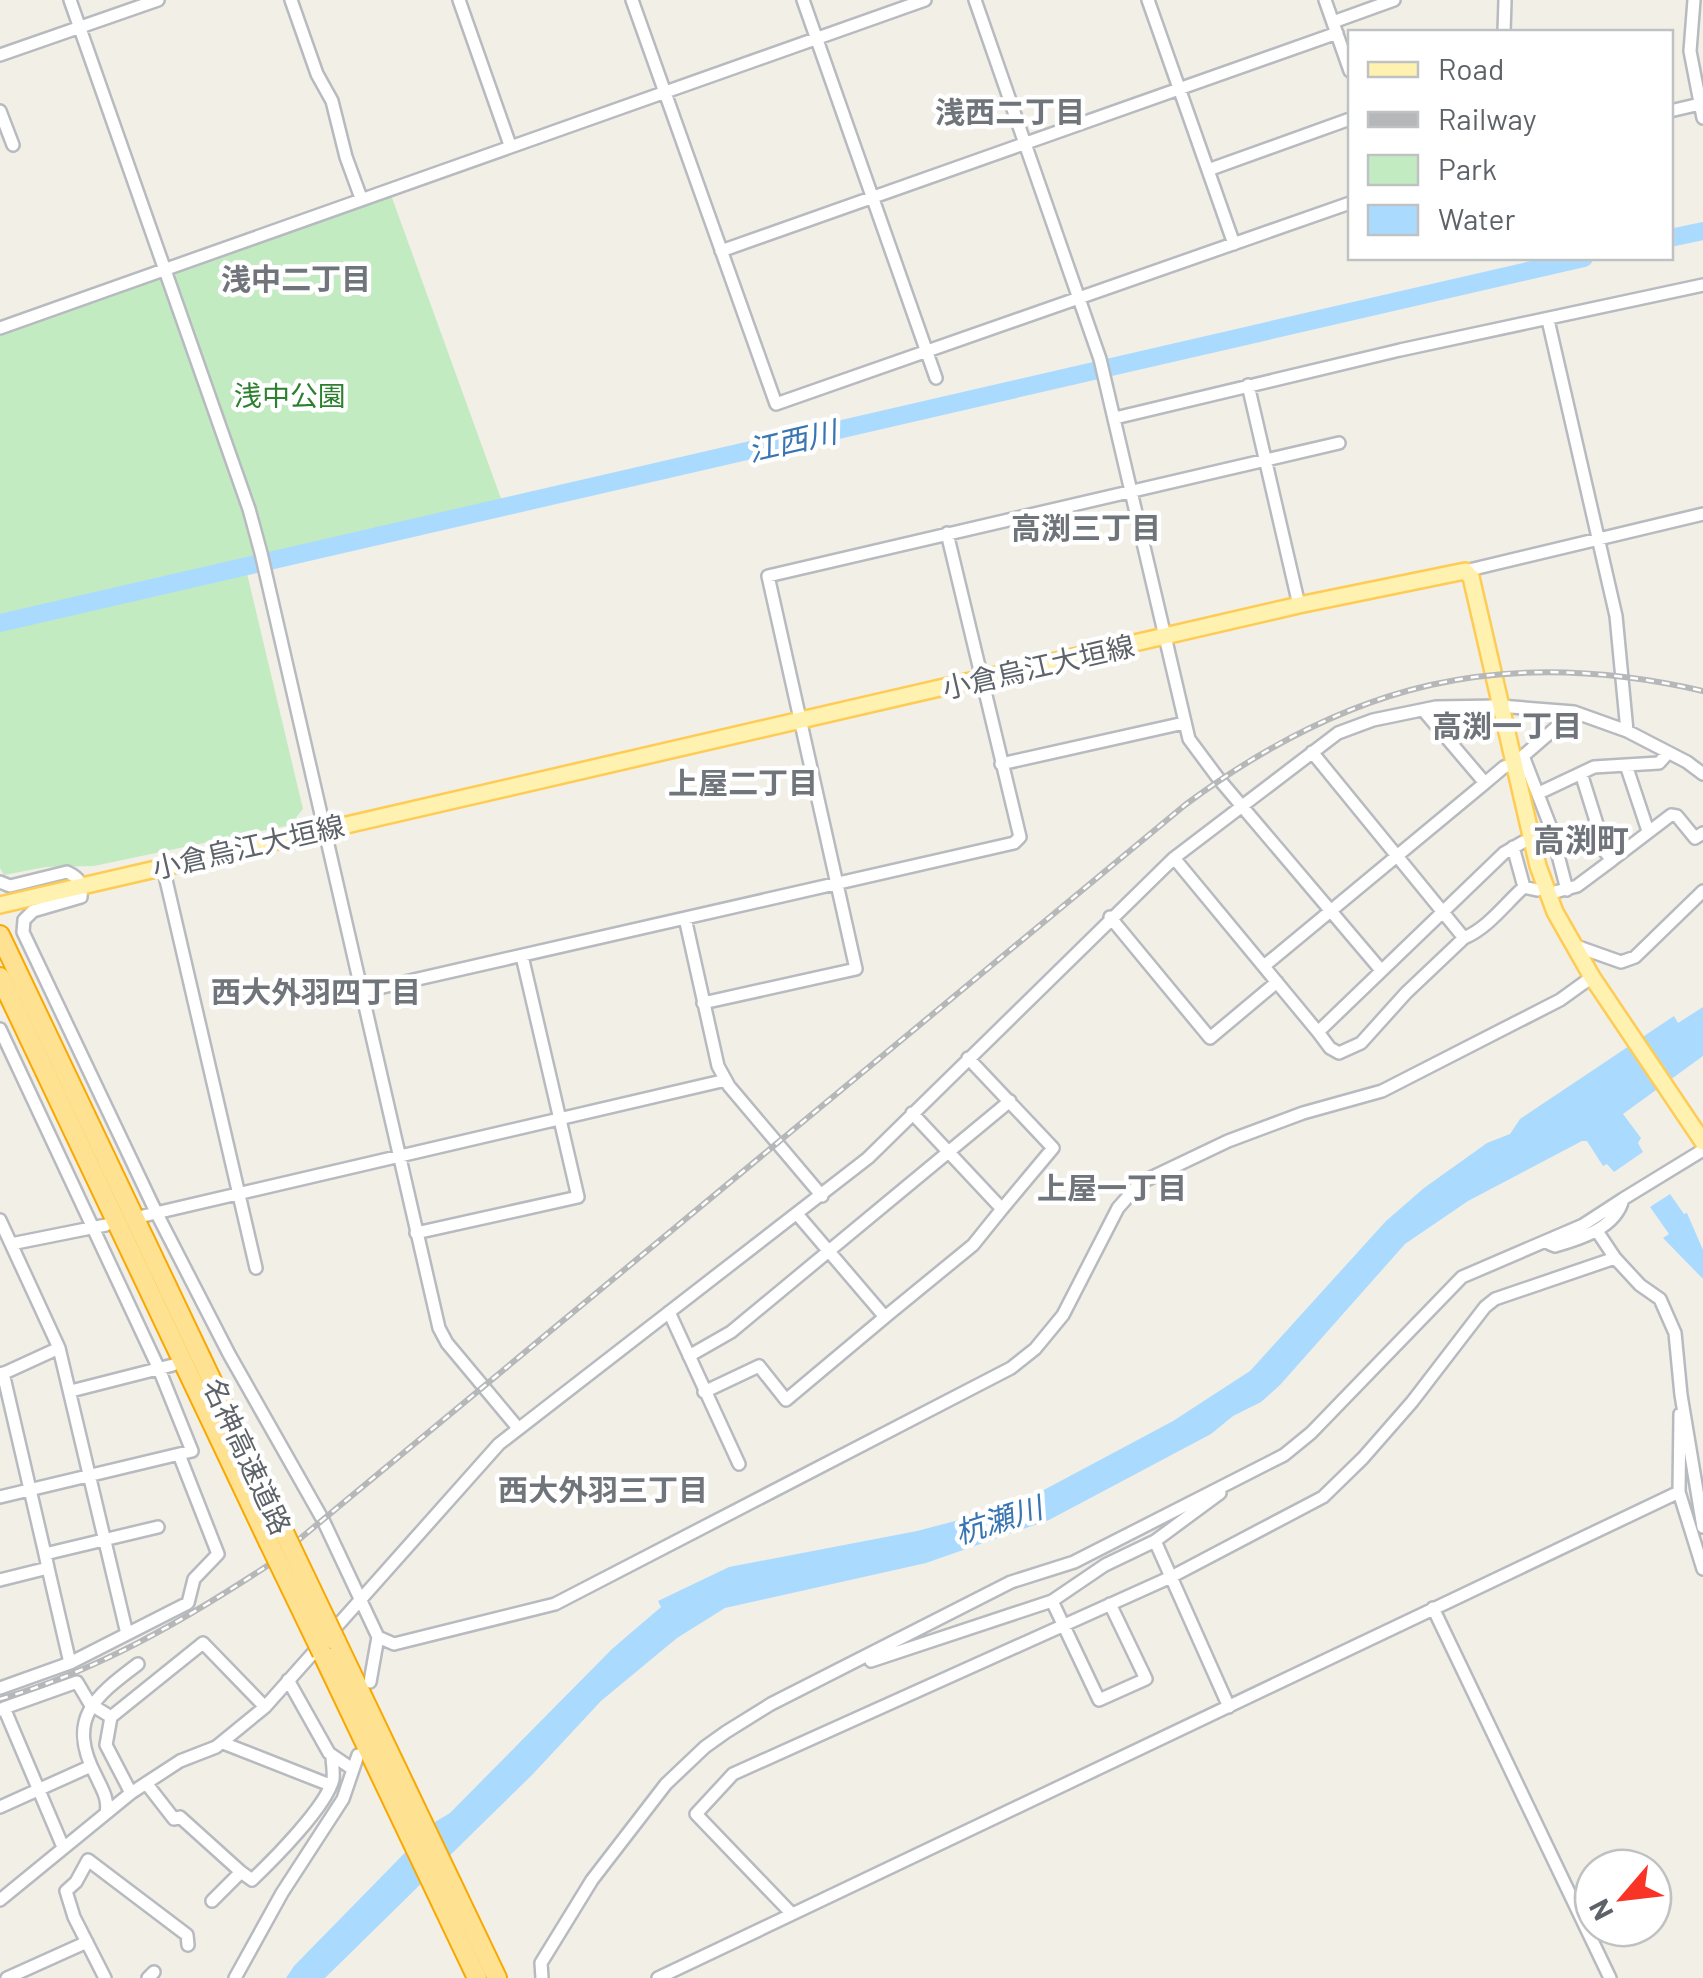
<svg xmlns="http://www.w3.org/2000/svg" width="1703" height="1978" viewBox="0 0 1703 1978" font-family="Barlow,'Noto Sans JP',sans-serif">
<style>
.green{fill:#c3ebc2}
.water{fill:#aadbff}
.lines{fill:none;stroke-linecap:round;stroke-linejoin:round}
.river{stroke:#aadbff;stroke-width:18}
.minor-tunnel{stroke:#cdccc8;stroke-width:11;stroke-dasharray:11 5.5;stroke-linecap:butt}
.minor-casing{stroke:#b7babf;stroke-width:16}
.major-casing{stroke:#fecc54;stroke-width:20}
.highway-casing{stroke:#f9a800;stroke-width:22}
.minor{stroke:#fff;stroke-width:11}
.major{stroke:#fff1af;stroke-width:15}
.highway{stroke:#ffe291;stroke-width:18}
.rail-casing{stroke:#b6b7b8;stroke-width:6}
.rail{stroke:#fff;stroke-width:2.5;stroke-dasharray:8;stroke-linecap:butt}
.highway-bridge-casing{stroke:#f9a800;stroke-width:22;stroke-linecap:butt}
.highway-bridge{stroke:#ffe291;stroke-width:18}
.labels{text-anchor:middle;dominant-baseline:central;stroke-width:9;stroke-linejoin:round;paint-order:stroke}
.park-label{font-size:28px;fill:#2c812f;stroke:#fff}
.street-label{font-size:28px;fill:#5e6369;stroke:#fff}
.neighbourhood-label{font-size:30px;font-weight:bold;fill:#6f757b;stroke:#fff}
.water-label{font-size:30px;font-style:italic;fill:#3975b2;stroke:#fff}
.quarter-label{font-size:32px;font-weight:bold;fill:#6f757b;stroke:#fff}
</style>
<rect width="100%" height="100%" fill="#f2efe7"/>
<path class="green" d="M391 195 503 504 245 565 303 809 290 825 94 866 46 867 4 875 0 868V336Z"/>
<path class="water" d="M1703 1007V1056L1623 1114 1641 1138 1638 1143 1643 1152 1614 1172 1607 1164 1603 1166 1587 1141H1582L1468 1201 1405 1244 1280 1385 1261 1402 1233 1416 1211 1434 1049 1520 926 1563 725 1608 677 1638 601 1701 533 1774 325 1978H286L294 1966 435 1822 450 1813 612 1649 661 1607 658 1601 729 1567 917 1531 978 1515 1040 1492 1173 1421 1250 1371 1386 1221 1424 1188 1487 1143 1510 1134 1520 1119 1674 1016 1678 1023Z
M1670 1194 1684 1214 1687 1213 1703 1250V1279L1663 1238 1669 1234 1650 1207Z"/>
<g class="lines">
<path class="river" d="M1670 238 1703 231
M0 623 1584 258"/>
<path class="minor-tunnel" d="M177 1364 212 1357"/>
<defs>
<path id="minor" d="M70 0 249 509 261 553 439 1328 447 1343 518 1428
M291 0 317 74 332 101 346 157 361 198
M459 0 510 145
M632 0 776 404 1350 203
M803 0 936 378
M975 0 1100 359 1189 739 1218 778 1380 969
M1148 0 1234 244
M1325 0 1350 71
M1694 0 1690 51 1703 118
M1333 22 1394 0
M1504 32 1505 0
M0 55 158 0
M0 111 13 145
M1670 111 1700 104
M1208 170 1350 119
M721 251 1337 33
M1548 320 1616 616 1627 731
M0 328 925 0
M1248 385 1299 605
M1115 418 1400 350 1703 285
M1465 571 1703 514
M1423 710 1485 783 1504 767 1514 764 1574 712
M1312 752 1464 938C1488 928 1505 904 1524 887
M1523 756 1551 828
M1001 764 1184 723
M1539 793 1594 767 1626 765
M1648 831 1626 765 1659 763 1668 753
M1538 835 1551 828 1567 890
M1513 847 1524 887 1537 890
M1174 858 1318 1032 1504 853 1523 842
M1612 860 1671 815 1677 816 1695 838 1703 833
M163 867 256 1268
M0 882 10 886 67 872C80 878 82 883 81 897L33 911 24 920 23 932 156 1212 229 1354 323 1520 378 1637 370 1682
M1555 892 1577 886 1612 860 1606 853 1581 773
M1110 917 1210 1038 1277 982
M685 918 718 1066 729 1086 822 1196
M1573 945 1621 962 1635 957 1703 891
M1264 966 1485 783
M361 992 1014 843 1020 837 947 533
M703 1003 856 969 768 576 1339 443
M0 1029 159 1369 192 1451 0 1497
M1318 1032 1330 1048 1339 1053 1361 1043 1406 993 1464 938
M912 1113 1002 1209 1053 1148 968 1058
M143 1216 726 1080
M0 1220 59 1348 127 1634
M1597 1231 1615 1258 1640 1285 1660 1299 1675 1333 1681 1395 1703 1527
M416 1233 578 1197 522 956
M11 1244 106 1225
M1550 1244 1555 1246C1580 1239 1616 1228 1623 1199L1703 1150
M669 1312 739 1464
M885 1317 973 1245 1002 1209
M689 1356 731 1332 1010 1101
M3 1373 45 1554
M0 1375 59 1348
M71 1391 173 1365
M704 1392 759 1366 786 1400 885 1317 797 1214
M1680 1414 1679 1492 1703 1569
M1155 1541 1229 1707
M48 1568 70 1663 188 1603 194 1579 218 1554 180 1457
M0 1580 48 1568 45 1554 158 1527
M1052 1601 1099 1700 1146 1679 1110 1604
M1433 1608 1610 1978
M378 1637 394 1644 555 1604 1011 1368 1035 1349 1063 1315 1118 1208 1140 1183 1228 1141 1303 1113 1382 1091 1560 1000 1592 977
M871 1661 1052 1601 1105 1565 1155 1541 1220 1493
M288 1680 329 1753 351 1768
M0 1688 70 1663
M4 1708 77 1682 90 1704 111 1717
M0 1710 4 1708 63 1847
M223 1743 330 1785
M146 1783 174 1819 180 1817 241 1872 212 1901
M131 1793 106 1745 111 1717 203 1643 265 1707
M0 1807 91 1766
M106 1813C109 1799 102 1789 96 1776 66 1719 94 1697 138 1664
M241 1872 252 1880C272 1861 327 1806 333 1779 334 1772 332 1762 332 1755
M0 1900 131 1793 180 1761 216 1747 265 1707 499 1444 868 1158 1174 858 1338 733 1373 720 1436 707 1500 706 1574 712 1627 731 1687 762 1703 774
M792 1914 696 1814 733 1774 1171 1577 1323 1497 1363 1458 1412 1402 1485 1307 1495 1299 1615 1258
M7 1978 87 1942
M105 1978 74 1917 66 1891 76 1882 88 1860 187 1935 188 1945
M148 1978 154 1972
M235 1978 282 1893 343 1799 358 1755
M542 1978 541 1963 592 1880 666 1784 705 1747 726 1732 771 1704 1011 1582 1074 1562 1284 1455 1311 1433 1462 1277 1583 1225 1623 1199
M658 1978 1679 1492"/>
<path id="major" d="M0 905 1299 605 1465 571 1471 577 1538 866 1555 912 1592 977 1703 1142"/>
<path id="highway" d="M0 935 283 1530
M0 977 268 1541
M336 1641 497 1978
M322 1653 477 1978"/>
</defs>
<use href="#minor" class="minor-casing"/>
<use href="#major" class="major-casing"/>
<use href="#highway" class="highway-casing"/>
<use href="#minor" class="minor"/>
<use href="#major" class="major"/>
<use href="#highway" class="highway"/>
<defs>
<path id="rail" d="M0 1699C97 1671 183 1621 267 1566L1185 805C1349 683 1503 645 1703 691"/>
</defs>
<use href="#rail" class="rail-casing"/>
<use href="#rail" class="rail"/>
<defs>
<path id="highway-bridge" d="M283 1530 336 1641
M268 1541 322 1653"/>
</defs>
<use href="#highway-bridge" class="highway-bridge-casing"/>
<use href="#highway-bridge" class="highway-bridge"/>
</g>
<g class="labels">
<g class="park-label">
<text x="290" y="395">浅中公園</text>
</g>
<g class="street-label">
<text transform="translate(1038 666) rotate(-13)">小倉烏江大垣線</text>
<text transform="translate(248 846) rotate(-13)">小倉烏江大垣線</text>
<text transform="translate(248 1456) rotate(65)">名神高速道路</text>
</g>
<g class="neighbourhood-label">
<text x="1010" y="111">浅西二丁目</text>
<text x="296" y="278">浅中二丁目</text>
<text x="1086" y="527">高渕三丁目</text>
<text x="1507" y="725">高渕一丁目</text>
<text x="743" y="782">上屋二丁目</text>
<text x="316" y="991">西大外羽四丁目</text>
<text x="1112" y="1187">上屋一丁目</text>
<text x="603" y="1489">西大外羽三丁目</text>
</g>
<g class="water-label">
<text transform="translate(792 440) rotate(-13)">江西川</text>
<text transform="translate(998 1519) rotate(-18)">杭瀬川</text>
</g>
<g class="quarter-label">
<text x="1581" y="839">高渕町</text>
</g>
</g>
<rect x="1348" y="30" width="325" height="230" fill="#ffffff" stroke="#bfc1c3" stroke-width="2.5"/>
<rect x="1368" y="62" width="50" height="15" fill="#fff1af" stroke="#bfc1c3" stroke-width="2.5"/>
<text x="1438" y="80" font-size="30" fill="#5e6369">Road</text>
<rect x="1368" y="112" width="50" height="15" fill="#b6b7b8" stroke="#bfc1c3" stroke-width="2.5"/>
<text x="1438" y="130" font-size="30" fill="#5e6369">Railway</text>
<rect x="1368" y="155" width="50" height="30" fill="#c3ebc2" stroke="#bfc1c3" stroke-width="2.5"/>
<text x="1438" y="180" font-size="30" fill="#5e6369">Park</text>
<rect x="1368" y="205" width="50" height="30" fill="#aadbff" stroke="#bfc1c3" stroke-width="2.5"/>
<text x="1438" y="230" font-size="30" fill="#5e6369">Water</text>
<g transform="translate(1623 1898) rotate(242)"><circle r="48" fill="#ffffff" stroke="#bfc1c3" stroke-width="2.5"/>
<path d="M0-8L18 38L0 25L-18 38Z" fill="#f93426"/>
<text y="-15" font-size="28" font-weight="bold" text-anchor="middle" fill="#5e6369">N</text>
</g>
</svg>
